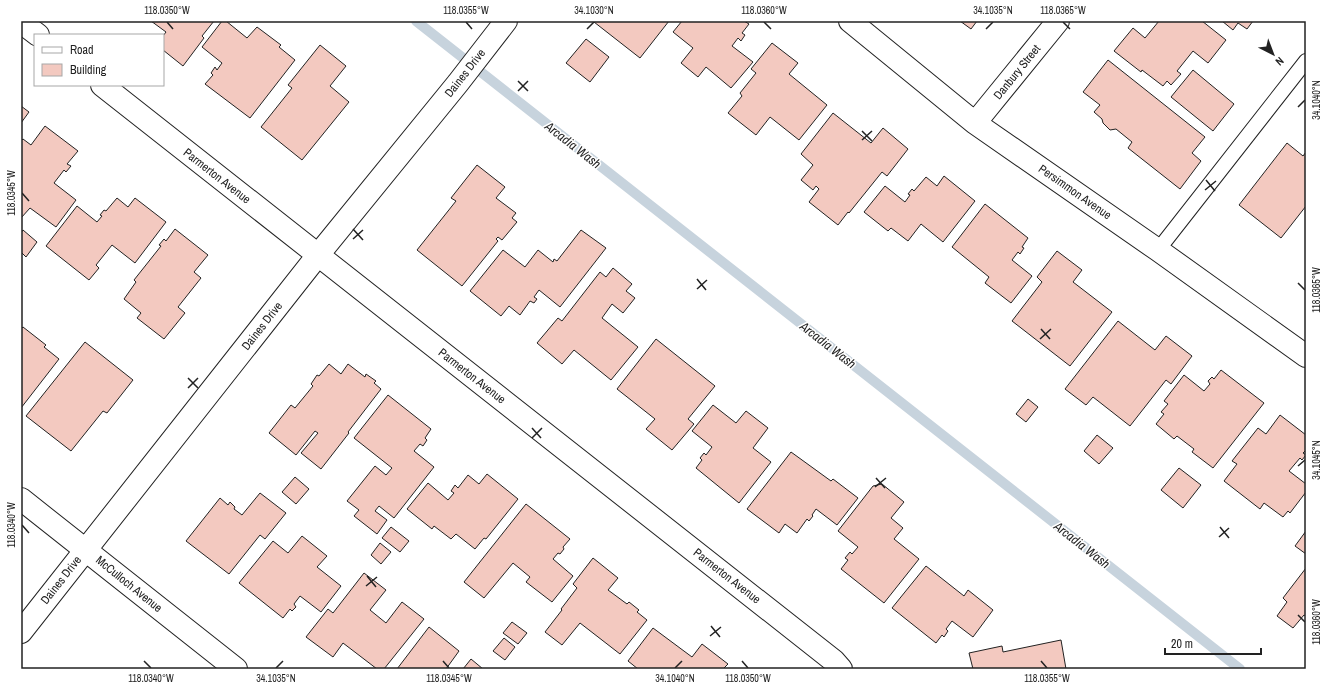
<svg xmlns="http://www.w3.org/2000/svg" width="1327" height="690" viewBox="0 0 1327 690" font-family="'Archivo Narrow',sans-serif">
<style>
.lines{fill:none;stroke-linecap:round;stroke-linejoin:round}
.stream{stroke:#c7d3dd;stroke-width:10}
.building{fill:#f3c9c0;stroke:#222}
.lane-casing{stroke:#222;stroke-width:16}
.street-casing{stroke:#222;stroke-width:24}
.lane{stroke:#fff;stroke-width:14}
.street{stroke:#fff;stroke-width:22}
.ticks{fill:none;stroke:#222;stroke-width:1.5}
.labels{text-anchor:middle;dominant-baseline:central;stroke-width:3;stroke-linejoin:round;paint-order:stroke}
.street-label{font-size:12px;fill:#222;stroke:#fff}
.water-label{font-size:13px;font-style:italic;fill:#222;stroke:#fff}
.neatline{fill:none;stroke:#222;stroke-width:1.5}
.ticks-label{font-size:10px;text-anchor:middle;fill:#222}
</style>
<rect width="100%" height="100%" fill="#fff"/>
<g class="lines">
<path class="stream" d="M416 21 1240 669"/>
</g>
<path class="building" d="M151 21H214L202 36 204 38 183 66 163 50V36L166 32Z
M222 21H226L247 38 257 27 281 45 279 47 295 60 250 118 205 84 213 75 211 73 215 67 217 70 222 63 202 47Z
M596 21H669L640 58 594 22Z
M682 21H744L749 24 742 33 745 35 741 41 738 38 732 46 753 62 731 88 706 67 698 77 681 63 693 48 673 32Z
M960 21H977L971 29Z
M1159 21H1202L1226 40 1208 63 1193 51 1177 71 1181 74 1171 85 1167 81 1163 86 1142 70 1141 72 1114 51 1133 28 1145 38Z
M1222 21H1253L1247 29 1238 23 1233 30Z
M586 39 609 57 590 82 566 63Z
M772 43 798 63 789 74 827 105 799 140 770 117 756 135 728 113 742 96 740 93 756 73 751 69Z
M320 45 346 66 330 86 349 102 302 160 261 127 292 88 288 85Z
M1108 60 1205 137 1192 153 1201 161 1180 189 1128 148 1132 142 1116 129 1110 130 1103 123 1102 119 1094 112 1100 105 1083 92Z
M1193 70 1234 104 1213 131 1171 97Z
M21 106 29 112 21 123Z
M833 113 871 143 883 128 908 149 887 176 882 172 849 213 848 212 838 225 809 202 819 189 816 186 813 190 801 180 813 165 801 154Z
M45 126 78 151 67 164 71 166 66 172 64 170 54 183 76 200 56 227 30 208 21 218V141L23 139 31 145Z
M1287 143 1303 156 1306 152V206L1281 238 1239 205Z
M477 165 505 187 496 198 516 213 512 218 517 222 502 240 498 237 496 239 498 241 462 286 417 250 456 201 451 198Z
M944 176 975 201 943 242 921 224 908 241 891 228 888 231 864 212 885 186 905 202 910 195 908 194 912 189 914 191 926 177 937 186Z
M117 198 128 207 135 198 166 222 135 263 112 245 96 265 99 268 89 280 46 246 77 206 97 222 102 216 100 215 104 210 106 211Z
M985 204 1028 238 1022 247 1024 248 1020 254 1018 252 1012 260 1032 276 1011 303 985 283 989 277 952 247Z
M175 229 208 255 194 272 201 278 178 307 185 313 164 339 137 318 141 313 124 299 136 282 134 280 161 246 159 245 164 239 166 241Z
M23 230 37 242 26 257 21 252V233Z
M581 230 606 248 560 307 539 290 534 297 537 299 534 303 530 301 520 315 509 306 501 316 470 291 503 250 525 267 538 250 553 262 554 259 557 261Z
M1057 251 1082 270 1073 282 1112 312 1070 366 1012 321 1042 282 1037 277Z
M613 268 632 284 626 291 635 298 623 313 612 304 602 318 638 347 611 380 574 350 562 364 537 343 558 318 562 321 600 272 606 277Z
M1118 321 1155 350 1166 336 1192 356 1171 384 1166 380 1130 426 1093 397 1086 405 1065 389Z
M23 327 46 345 44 347 59 359 21 408V329Z
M656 339 715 386 688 419 694 424 672 450 646 429 655 419 617 389Z
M85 342 133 380 107 413 103 411 71 451 26 416Z
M329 364 341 374 348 364 365 377 366 374 376 381 374 383 381 389 348 432 349 433 321 469 301 453 318 433 315 431 296 455 269 433 291 405 295 408 313 386 311 384 317 375 319 376Z
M1221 370 1264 403 1213 468 1192 452 1194 449 1177 436 1174 439 1156 424 1164 414 1161 412 1168 404 1164 401 1184 375 1204 391 1210 384 1208 381 1212 377 1214 379Z
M388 395 431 429 425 438 427 440 423 446 420 444 414 451 434 467 394 518 379 506 375 511 387 520 377 534 354 516 359 510 347 501 375 466 386 475 392 468 354 438Z
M1028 399 1038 407 1026 422 1016 414Z
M713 405 736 423 746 411 768 428 753 448 771 462 739 503 696 468 702 460 700 458 704 453 706 455 712 447 692 431Z
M1280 415 1306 435V450L1303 453 1306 455 1302 460 1300 458 1289 471 1306 484V492L1290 513 1288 511 1283 517 1264 503 1260 509 1224 481 1237 464 1232 461 1258 428 1266 434Z
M1097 435 1113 448 1099 464 1084 451Z
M791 452 831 481 833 479 858 498 837 525 816 509 812 515 813 516 809 521 807 519 797 533 785 524 779 533 747 509Z
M1179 468 1201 485 1183 508 1161 490Z
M487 474 518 499 486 539 484 538 475 549 456 534 451 539 434 526 432 529 407 509 428 483 448 500 454 493 451 491 455 485 458 488 468 475 479 484Z
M295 477 309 489 296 504 282 492Z
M882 484 904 502 891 518 903 528 894 539 919 559 884 603 841 569 848 560 845 558 850 552 852 554 858 547 838 531 873 486Z
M260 493 286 513 265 539 260 535 229 574 186 541 220 498 228 505 230 502 235 507 234 509 242 515Z
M526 504 570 539 563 547 564 549 560 554 558 553 553 559 573 576 552 602 526 582 530 577 513 563 484 598 464 582Z
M391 527 409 541 400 552 382 538Z
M1306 531V554L1295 546Z
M302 536 327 556 317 567 341 586 321 612 300 596 294 604 296 607 292 611 290 609 283 618 239 583 273 541 288 553Z
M380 543 391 552 381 564 371 555Z
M593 558 618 578 608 590 627 604 629 602 639 610 637 612 647 620 620 654 580 623 562 645 545 632 562 610 561 609 577 588 573 584Z
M926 566 964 596 968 590 993 610 973 637 952 621 946 629 948 631 944 637 942 635 936 643 892 608Z
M1306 568V616L1304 615 1293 628 1277 616 1287 602 1283 598Z
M364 573 386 590 370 610 386 623 402 602 424 619 384 669H377L343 643 333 657 306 637 328 609 333 613Z
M512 622 527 633 518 644 503 633Z
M429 627 459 651 446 669H397Z
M653 628 692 657 702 644 728 664 723 669H638L628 661Z
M504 638 515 647 505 660 493 651Z
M1061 640 1066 669H973L969 653 1002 646 1003 652Z
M471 659 483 669H463Z"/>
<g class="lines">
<defs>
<path id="lane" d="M1158 250 1306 61"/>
<path id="street" d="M850 21 975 123 1158 250 1306 356
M21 22 38 35
M102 85 834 661 841 669
M975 123 1058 21
M21 499 236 669
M21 632 318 255 458 83 506 21"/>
</defs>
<use href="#lane" class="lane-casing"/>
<use href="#street" class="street-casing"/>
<use href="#lane" class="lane"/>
<use href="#street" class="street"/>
</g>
<path class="ticks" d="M167 22 173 29M466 22 472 29M764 22 771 29M1063 22 1070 29M587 29 594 22M986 29 993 22M518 81 528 91M518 91 528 81M1298 107 1305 100M862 131 872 141M862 140 872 131M1206 180 1215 191M1205 190 1216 181M22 193 29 201M353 229 363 240M353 239 363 230M697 279 706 290M1298 283 1305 290M697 289 707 280M1041 329 1050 339M1040 339 1051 329M188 378 198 388M188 388 198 378M532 428 541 438M532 438 542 428M1298 466 1305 460M876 478 885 488M875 487 886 478M22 525 29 533M1220 527 1229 538M1219 537 1229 528M367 576 376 587M366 586 377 577M1298 615 1305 622M711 626 720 637M710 636 721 627M144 661 151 668M443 661 449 668M742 661 748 668M1041 661 1047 668M276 668 283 661M675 668 682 661"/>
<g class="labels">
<g class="street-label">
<text transform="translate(1017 72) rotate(-51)">Danbury Street</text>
<text transform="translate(465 73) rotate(-52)">Daines Drive</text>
<text transform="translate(217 176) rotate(38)">Parmerton Avenue</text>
<text transform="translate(1075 192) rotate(35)">Persimmon Avenue</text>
<text transform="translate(262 326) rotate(-52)">Daines Drive</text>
<text transform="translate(472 376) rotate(38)">Parmerton Avenue</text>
<text transform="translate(727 576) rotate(38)">Parmerton Avenue</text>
<text transform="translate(61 580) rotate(-52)">Daines Drive</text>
<text transform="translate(129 584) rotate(39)">McCulloch Avenue</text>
</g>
<g class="water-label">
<text transform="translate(573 145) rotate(38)">Arcadia Wash</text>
<text transform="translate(828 345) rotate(38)">Arcadia Wash</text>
<text transform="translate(1082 545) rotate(38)">Arcadia Wash</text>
</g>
</g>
<rect width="1327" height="690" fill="none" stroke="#ffffff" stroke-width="44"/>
<rect x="34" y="34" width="130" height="52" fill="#ffffff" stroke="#a7a7a7"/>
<rect x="42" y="47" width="20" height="6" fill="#ffffff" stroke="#a7a7a7"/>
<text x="70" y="54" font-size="12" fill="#222222">Road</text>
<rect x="42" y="64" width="20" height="12" fill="#f3c9c0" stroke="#a7a7a7"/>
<text x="70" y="74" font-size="12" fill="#222222">Building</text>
<g transform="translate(1273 54) rotate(138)" stroke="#ffffff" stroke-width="3" paint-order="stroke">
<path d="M0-3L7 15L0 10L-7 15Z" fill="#222222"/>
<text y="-6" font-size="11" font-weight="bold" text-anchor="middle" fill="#222222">N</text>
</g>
<path d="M1165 648v6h96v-6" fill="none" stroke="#222222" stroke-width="2"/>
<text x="1171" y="648" font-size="12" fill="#222222" stroke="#ffffff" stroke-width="3" paint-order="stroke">20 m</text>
<rect x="22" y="22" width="1283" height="646" class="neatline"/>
<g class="ticks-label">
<text x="167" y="14">118.0350°W</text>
<text x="466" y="14">118.0355°W</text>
<text x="594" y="14">34.1030°N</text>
<text x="764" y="14">118.0360°W</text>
<text x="993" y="14">34.1035°N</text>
<text x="1063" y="14">118.0365°W</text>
<text transform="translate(1316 100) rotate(-90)" y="4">34.1040°N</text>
<text transform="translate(11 193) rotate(-90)" y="4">118.0345°W</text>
<text transform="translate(1316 290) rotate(-90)" y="4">118.0365°W</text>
<text transform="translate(1316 460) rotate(-90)" y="4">34.1045°N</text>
<text transform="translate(11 525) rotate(-90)" y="4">118.0340°W</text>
<text transform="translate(1316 622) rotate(-90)" y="4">118.0360°W</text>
<text x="151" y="682">118.0340°W</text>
<text x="276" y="682">34.1035°N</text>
<text x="449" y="682">118.0345°W</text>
<text x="675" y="682">34.1040°N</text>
<text x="748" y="682">118.0350°W</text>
<text x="1047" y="682">118.0355°W</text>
</g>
</svg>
